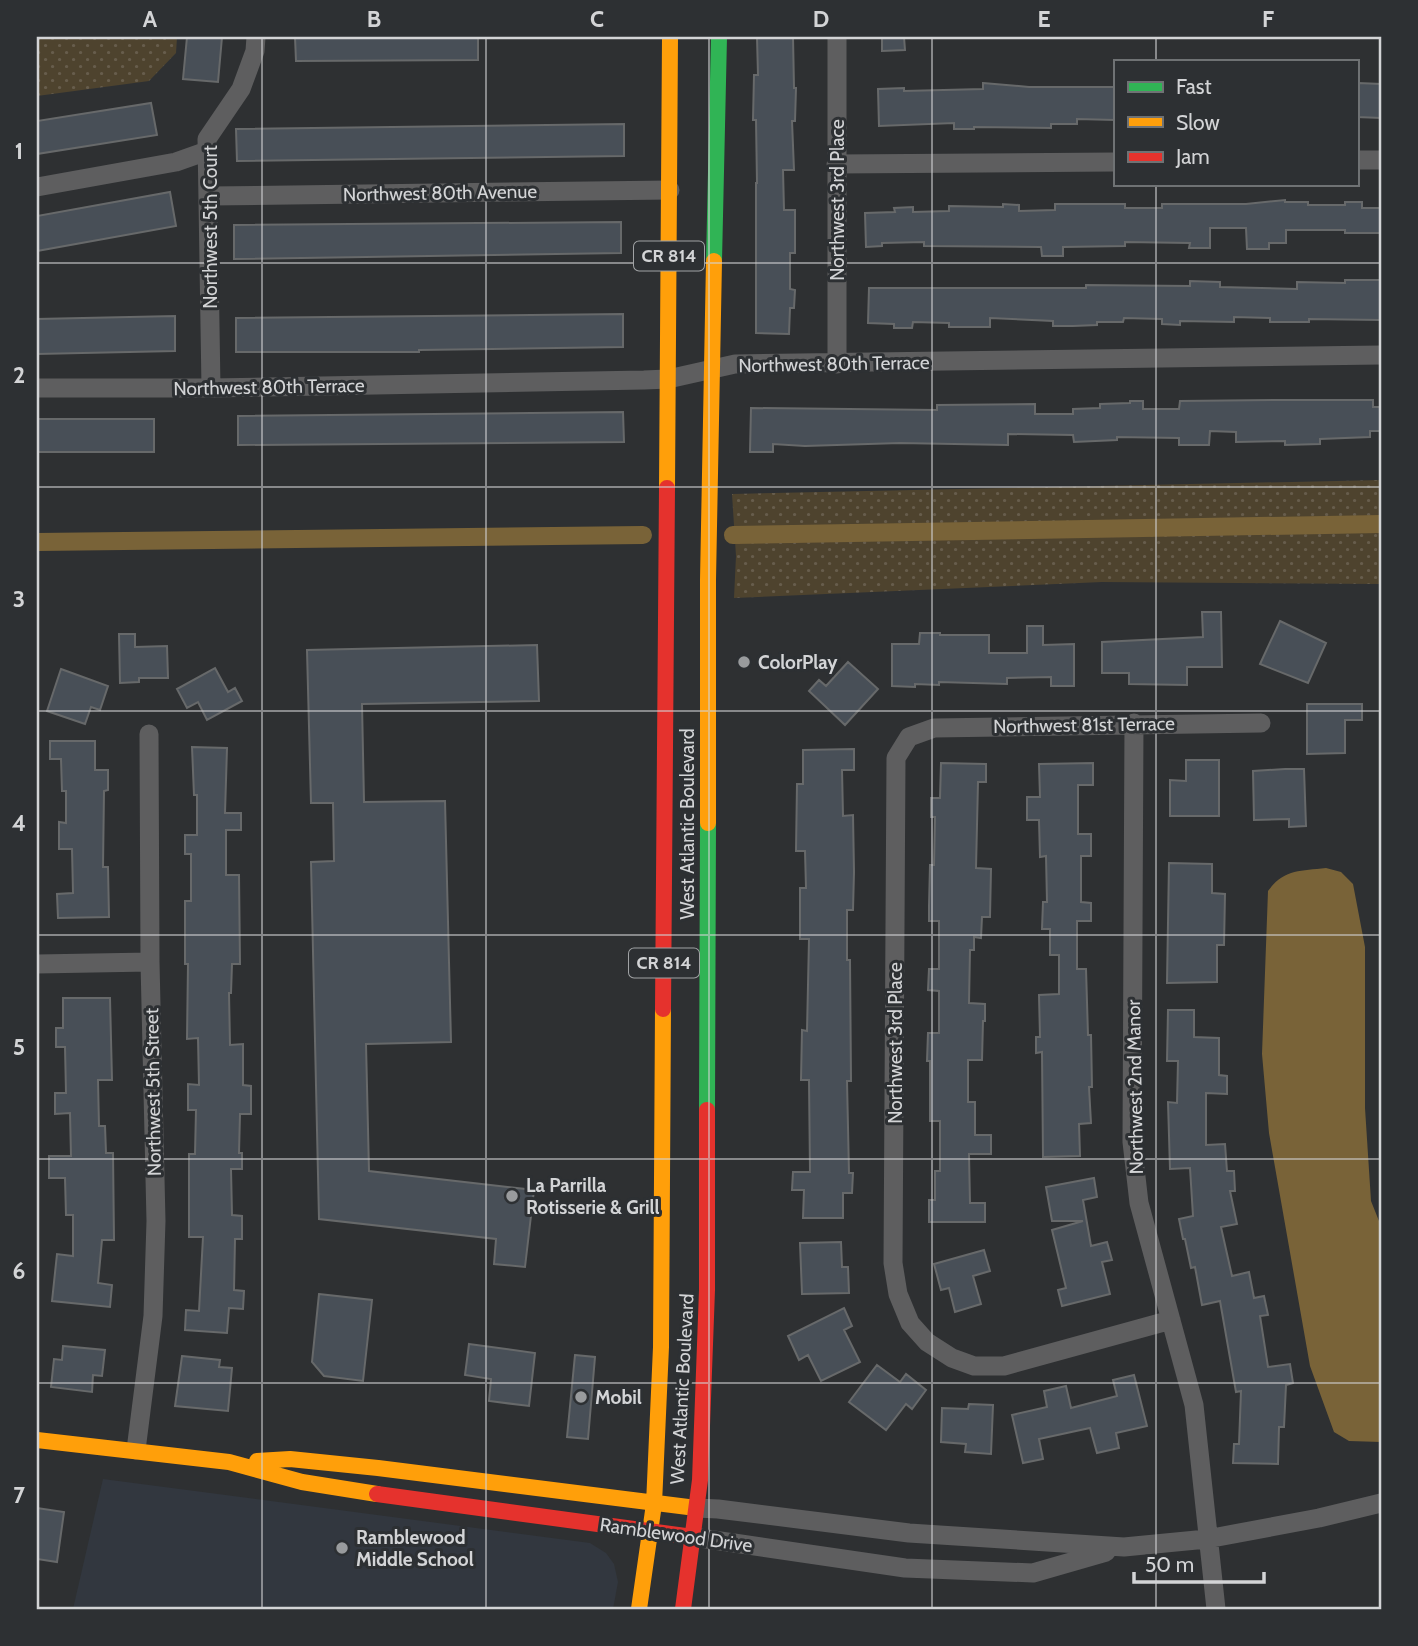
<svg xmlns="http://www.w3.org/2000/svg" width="1418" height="1646" viewBox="0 0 1418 1646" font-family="Cabin,sans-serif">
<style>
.built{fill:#32373f}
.grass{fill:url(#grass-dots)}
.water{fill:#796338}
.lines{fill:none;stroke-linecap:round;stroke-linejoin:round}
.canal{stroke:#796338;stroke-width:18}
.building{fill:#484f57;stroke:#67696a;stroke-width:2}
.street{stroke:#5e5e5f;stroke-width:19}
.fast{stroke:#30b455;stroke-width:16}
.slow{stroke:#ff9f0a;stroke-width:16}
.jam{stroke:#e5322d;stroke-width:16}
.grid{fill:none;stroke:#d3d4d6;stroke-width:2;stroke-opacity:0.55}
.poi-dot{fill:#999b9d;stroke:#2d3033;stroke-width:2.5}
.labels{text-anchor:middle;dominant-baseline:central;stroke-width:6;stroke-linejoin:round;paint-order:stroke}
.shield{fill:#2d3033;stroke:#a1a3a5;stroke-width:2}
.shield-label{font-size:18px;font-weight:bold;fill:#d3d4d6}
.street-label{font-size:19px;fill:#d3d4d6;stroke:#2d3033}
.poi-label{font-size:19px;font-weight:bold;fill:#d3d4d6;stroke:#2d3033;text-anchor:start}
.neatline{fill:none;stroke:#d3d4d6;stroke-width:2.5}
.grid-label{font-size:23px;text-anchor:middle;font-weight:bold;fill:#d3d4d6}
</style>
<defs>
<pattern id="grass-dots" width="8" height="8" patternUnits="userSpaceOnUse" patternTransform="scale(1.75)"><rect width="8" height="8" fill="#4e432e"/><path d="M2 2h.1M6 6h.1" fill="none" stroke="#675d4c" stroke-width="1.8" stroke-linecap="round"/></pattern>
</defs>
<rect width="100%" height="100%" fill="#2e3032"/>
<path class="built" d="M103 1479 590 1543 606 1553 614 1564 618 1582 613 1609H73Z"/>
<path class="grass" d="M37 37H177L176 53 149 81 37 96Z
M1381 480V584L1102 582 734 598 736 556 732 494Z"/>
<path class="water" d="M1326 868 1341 872 1353 884 1365 947V1108L1371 1201 1381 1226V1442L1349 1441 1334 1432 1310 1366 1269 1133 1262 1054 1268 891C1284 869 1300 871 1326 868Z"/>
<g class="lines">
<path class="canal" d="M733 535 1381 524
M37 542 643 535"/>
</g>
<path class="building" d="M187 37H222L218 82 183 79Z
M295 37H478V60L296 61Z
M757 37H793L794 88H796L795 121H792L794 170H783L784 210H795V253H790V289L795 290 794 308H790L789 334 756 333V183H757L756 120H753L754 75H758Z
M882 37H904L905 50 882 51Z
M983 83 1029 87H1115V120L1077 119V124H1051V128L974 127V129H954V123L879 126 878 89 904 88V91L983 89Z
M1358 83 1381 84V118L1357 117Z
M151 103 157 135 37 154V121Z
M624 124V156L237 161 236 129Z
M170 192 176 226 37 251V216Z
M1285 200V202H1308V205H1345V202H1362V208H1381V233H1345V230H1286V243H1269V249H1247L1246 228H1210V248H1189L1190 243 1125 242V246L1063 247V256H1042L1041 247 924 246V242L882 243V246L866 247 865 213 895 212 894 208 913 207V212L949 211V206L1003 207V204L1019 205V211L1055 210V204H1125V208H1162V204H1246Z
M621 222V253L234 259V225Z
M1345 280H1381V320L1309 319V322H1270V318L1234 317V322L1180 321V325L1162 324V319L1124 318 1123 322H1097V325L1073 326H1053V321L990 318V327H949V323L913 322 912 328H894V324L868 323 869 288H1086V285L1190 286V281L1220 282V287L1297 289V282L1345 283Z
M623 314V347L419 350V352H236V318Z
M175 316V351L37 354V319Z
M1274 400H1373V407H1381V431H1370V437L1320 439V444L1285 445V441L1236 442V432L1210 431 1209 445H1179V438L1117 437V440L1074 442 1073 435 1008 434V445L900 443 805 446 773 444V452H750L751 408 937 410V405L1035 404V414H1073V409L1100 408V404L1130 403V401H1143V409H1179L1180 401Z
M623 412 624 442 238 445V416Z
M37 419H154V452H37Z
M1202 612H1221L1222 667H1187V685L1129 684V673H1102V642L1203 637Z
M1280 621 1326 643 1308 683 1260 664Z
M1027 626H1043V645L1074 644V686H1051V677L1007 678V684L939 682V685L915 684V687L892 686V644H919L920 633H940V635H989V653H1027Z
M119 634H135V647L167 646 168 678H139V682L120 683Z
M537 645 539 701 362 704 364 802 445 801 451 1042 366 1044 369 1171 534 1190 525 1267 494 1264 496 1239 319 1219 311 862 334 861 333 803H311L307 650Z
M848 662 878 689 845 725 809 691 819 680 826 686Z
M215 668 228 692 235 688 242 701 207 720 198 702 187 708 177 689Z
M61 669 108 686 100 710 91 707 85 724 47 711Z
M1307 704H1362V720H1345V753L1307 754Z
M50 741H95V770H108V790L104 791 103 867H108L109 917 58 918 57 894 73 893 72 849H59V822L66 823V791H62L61 759H50Z
M192 747 227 748 225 813H241V830H226V875H239L240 964H232L231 993H229L230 1045 243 1044V1085L251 1086V1114H240L239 1153H242V1169H231L232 1215 242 1216V1239H235L234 1290 244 1291 243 1309 229 1308 227 1333 185 1330 186 1310 199 1311 203 1237H189V1154H195L196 1110H188V1084L199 1085 198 1038 187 1039 188 964H185V901H191V854H185V835H197V795H194Z
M854 749V770H842L843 816 853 815 854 872 853 910H847V960H850L851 1081H847L849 1173H853L852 1193H843V1218H803L804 1190H792L793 1172H810L809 1080H801L802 1030 807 1031 809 939H800V888H806L805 851H796L797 784H803V750Z
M1186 760H1219V816H1170V780L1186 781Z
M941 763 986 764V782H978L976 868 991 869 990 917H982L981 938 974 937V950H970L969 1003 985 1004V1021H983L982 1060H968V1102H975V1135H991V1154H969L970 1203H985V1222H929V1200H935V1171H940V1121H930V1061H927L928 1033H939V991L928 990 929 969H939V921H929V906L930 865H934L935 817H931V798H940Z
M1093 763V785H1078V834H1091V856H1081V902L1091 903V921H1077V969H1086L1088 1035H1091L1092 1087H1089L1091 1123 1079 1124 1080 1156 1043 1157 1042 1052 1036 1053V1037H1040L1039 995 1059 994V955H1050V929H1042L1043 902H1047L1046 856 1040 857 1039 820H1027V797H1040L1039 764Z
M1285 769H1304L1306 826 1289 827V819L1254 820 1253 771Z
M1169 863 1212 864V893L1225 894 1224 945H1217V982L1167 983Z
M63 998H110L112 1080H98L99 1126H105L106 1153H113L114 1240H102L98 1283 112 1285 110 1307 52 1301 57 1254 73 1256V1215H66L65 1178H49V1156H71L70 1113 55 1114V1093H66L65 1047H56V1028H63Z
M1168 1010H1194V1037L1219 1038V1075L1227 1076V1094L1206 1093V1145L1225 1144 1227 1171H1234L1235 1191H1230L1237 1224 1221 1227 1232 1276 1249 1272 1254 1298 1264 1296 1268 1315 1260 1316 1268 1367 1290 1364 1293 1383 1286 1385 1284 1427H1279L1278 1464 1233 1463 1234 1444H1239L1241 1391 1236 1392 1220 1301 1202 1305 1195 1267 1191 1268 1185 1239H1183L1179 1219 1193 1216 1190 1168 1170 1169 1168 1102 1177 1103 1178 1061H1167Z
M1094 1178 1097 1197 1083 1200 1091 1246 1107 1242 1112 1260 1102 1262 1110 1294 1062 1306 1058 1290 1066 1288 1052 1230 1083 1221H1052L1046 1187Z
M841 1242 842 1267H848L849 1293 802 1294 800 1243Z
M984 1250 990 1271 973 1276 981 1304 955 1312 949 1288 941 1290 934 1264Z
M319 1294 372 1300 363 1381 324 1376 312 1362Z
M844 1308 852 1326 844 1330 860 1362 821 1381 808 1355 799 1360 788 1336Z
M469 1344 535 1353 529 1406 489 1401 491 1379 465 1375Z
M63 1346 105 1350 102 1376 93 1375 92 1392 51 1387 54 1359 62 1360Z
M575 1355 595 1357 588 1439 567 1437Z
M182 1356 220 1360 219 1367 232 1368 228 1411 175 1406Z
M877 1365 900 1382 906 1374 926 1390 912 1409 906 1404 886 1430 849 1402Z
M1134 1375 1147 1426 1116 1433 1119 1448 1097 1453 1090 1428 1039 1439 1043 1459 1023 1463 1012 1415 1047 1407 1044 1391 1066 1386 1071 1408 1117 1396 1113 1380Z
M969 1404 993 1405 991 1454 965 1452 966 1444 941 1442 942 1408 968 1409Z
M37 1508 64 1512 57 1562 37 1559Z"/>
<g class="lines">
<path class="street" d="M837 37V364
M1357 160H1381
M836 164 1115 162
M37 187 176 162 207 151
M209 196 670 190
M37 388H211L644 380 668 379 735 364 1381 355
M211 388 207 139 241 89 255 51 256 37
M1134 723 1132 1142 1139 1203 1194 1405 1216 1609
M37 964 150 962
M1171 1320 1004 1366H974L952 1358 927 1342 910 1323 898 1294 893 1263 896 758 909 737 934 728 1261 723
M136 1450 153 1316 156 1221 150 962 149 734
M696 1508 718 1509 909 1533 1124 1547 1207 1539 1319 1518 1381 1503
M693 1537 905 1568 1033 1573 1106 1552"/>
<path class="fast" d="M714 261 719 37
M707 1110 708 823"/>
<path class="slow" d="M667 488 670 37
M708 823V580L714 261
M37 1440 229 1462 302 1482 377 1494
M257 1461 290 1459 378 1468 696 1508
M639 1609 654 1504 661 1347 663 1009"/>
<path class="jam" d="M663 1009 667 488
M377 1494 693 1537
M683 1609 700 1480 707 1290V1110"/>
</g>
<path class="grid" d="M262 37V1609M486 37V1609M709 37V1609M932 37V1609M1156 37V61M1156 184V1609M37 263H1381M37 487H1381M37 711H1381M37 935H1381M37 1159H1381M37 1383H1381"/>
<g class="poi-dot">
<circle cx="744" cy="662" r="7"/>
<circle cx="512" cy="1196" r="7"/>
<circle cx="581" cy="1397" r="7"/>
<circle cx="342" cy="1548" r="7"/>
</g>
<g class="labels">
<g class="shield">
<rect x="634" y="241.5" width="70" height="29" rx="5"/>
<rect x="629" y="948.5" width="70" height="29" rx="5"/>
</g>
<g class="shield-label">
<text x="669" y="256">CR 814</text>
<text x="664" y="963">CR 814</text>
</g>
<g class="street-label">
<text transform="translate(440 193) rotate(-1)">Northwest 80th Avenue</text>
<text transform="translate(837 200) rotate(-90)">Northwest 3rd Place</text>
<text transform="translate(210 227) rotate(-90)">Northwest 5th Court</text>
<text transform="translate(834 364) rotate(-1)">Northwest 80th Terrace</text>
<text transform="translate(269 387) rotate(-1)">Northwest 80th Terrace</text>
<text transform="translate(1084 725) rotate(-1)">Northwest 81st Terrace</text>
<text transform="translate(687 824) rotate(-90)">West Atlantic Boulevard</text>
<text transform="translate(895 1043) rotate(-90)">Northwest 3rd Place</text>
<text transform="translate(1135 1087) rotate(-91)">Northwest 2nd Manor</text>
<text transform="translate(153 1092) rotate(-91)">Northwest 5th Street</text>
<text transform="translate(682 1389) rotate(-87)">West Atlantic Boulevard</text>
<text transform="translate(676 1535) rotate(8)">Ramblewood Drive</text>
</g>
<g class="poi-label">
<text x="758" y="662">ColorPlay</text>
<text x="526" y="1185">La Parrilla<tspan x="526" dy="22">Rotisserie &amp; Grill</tspan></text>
<text x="595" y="1397">Mobil</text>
<text x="356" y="1537">Ramblewood<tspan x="356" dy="22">Middle School</tspan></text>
</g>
</g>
<rect width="1418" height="1646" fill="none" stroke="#2d3033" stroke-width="77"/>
<rect x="1114" y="60" width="245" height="126" fill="#2d3033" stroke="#6f7274" stroke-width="2"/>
<rect x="1128" y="82" width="35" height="10" fill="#30b455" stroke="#6f7274" stroke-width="2"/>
<text x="1176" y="94" font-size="21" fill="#d3d4d6">Fast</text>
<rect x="1128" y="117" width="35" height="10" fill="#ff9f0a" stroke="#6f7274" stroke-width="2"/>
<text x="1176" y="130" font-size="21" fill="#d3d4d6">Slow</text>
<rect x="1128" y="152" width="35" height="10" fill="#e5322d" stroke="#6f7274" stroke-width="2"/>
<text x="1176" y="164" font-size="21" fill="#d3d4d6">Jam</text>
<path d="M1134 1572v10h130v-10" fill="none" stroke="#d3d4d6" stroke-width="3.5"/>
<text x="1145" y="1572" font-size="21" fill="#d3d4d6" stroke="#2d3033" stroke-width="5" paint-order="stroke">50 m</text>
<rect x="38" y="38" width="1342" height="1570" class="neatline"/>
<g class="grid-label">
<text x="150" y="27">A</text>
<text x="374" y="27">B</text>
<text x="597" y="27">C</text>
<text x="821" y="27">D</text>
<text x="1044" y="27">E</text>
<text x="1268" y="27">F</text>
<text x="19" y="159">1</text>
<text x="19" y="383">2</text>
<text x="19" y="607">3</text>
<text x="19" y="831">4</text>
<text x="19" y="1055">5</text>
<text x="19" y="1279">6</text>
<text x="19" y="1503">7</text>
</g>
</svg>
